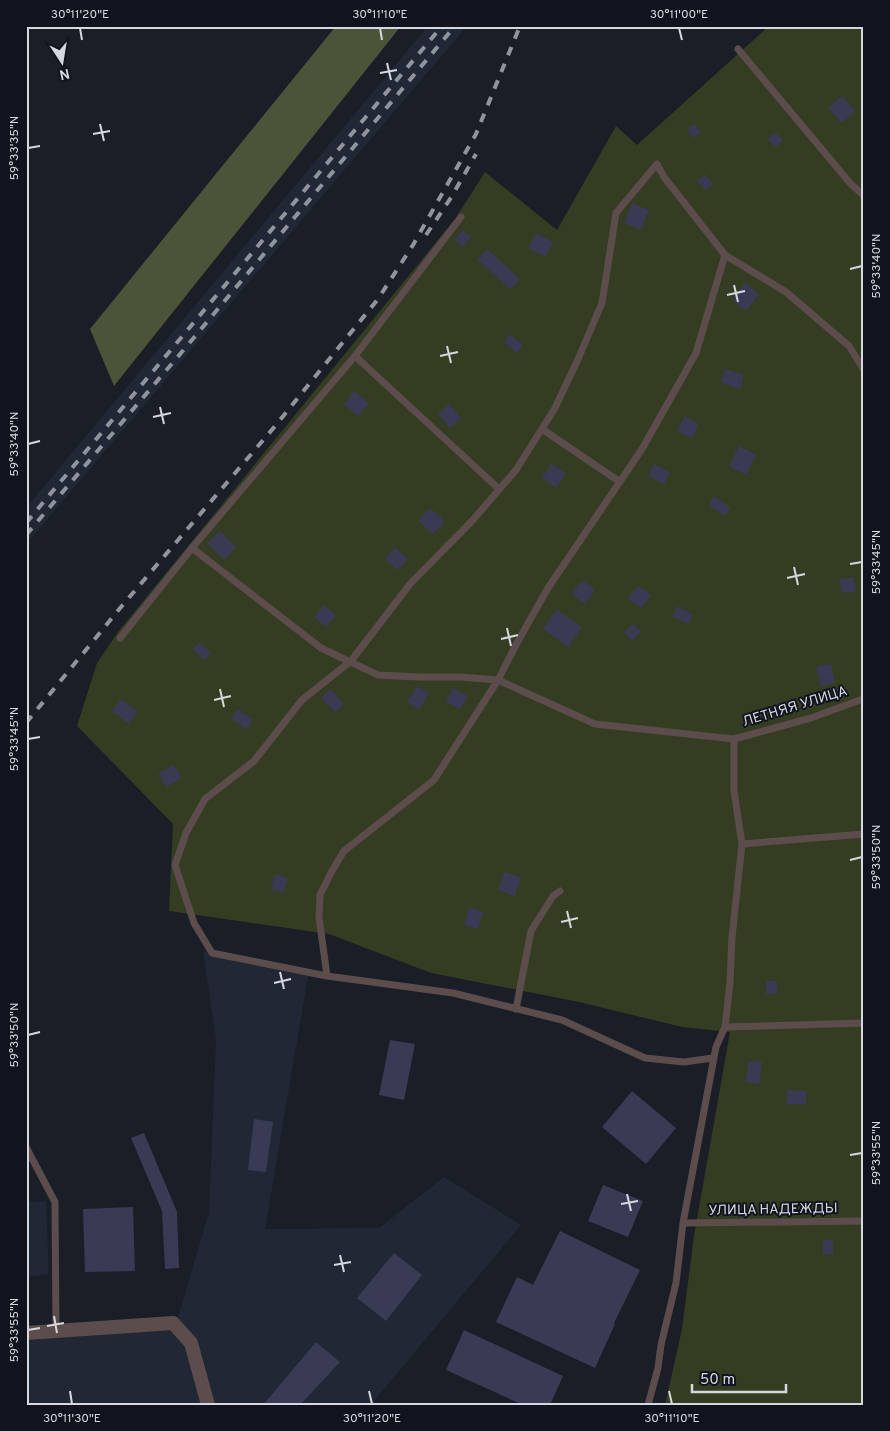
<svg xmlns="http://www.w3.org/2000/svg" width="890" height="1431" viewBox="0 0 890 1431" font-family="Overpass,sans-serif">
<style>
.built{fill:#212735}
.green{fill:#343d22}
.forest{fill:#4a5438}
.building{fill:#393b55}
.lines{fill:none;stroke-linecap:round;stroke-linejoin:round}
.lane{stroke:#5c4d4c;stroke-width:7}
.street{stroke:#5c4d4c;stroke-width:14}
.rail{stroke:#91949c;stroke-width:4;stroke-dasharray:9 9;stroke-linecap:butt}
.ticks{fill:none;stroke:#d5d8df;stroke-width:2}
.labels{text-anchor:middle;dominant-baseline:central;stroke-width:4;stroke-linejoin:round;paint-order:stroke}
.street-label{font-size:14px;fill:#d5d8df;stroke:#11141e}
.neatline{fill:none;stroke:#d5d8df;stroke-width:2}
.ticks-label{font-size:12px;text-anchor:middle;fill:#d5d8df}
</style>
<rect width="100%" height="100%" fill="#1a1e27"/>
<path class="built" d="M428 26H467L26 544V508Z
M203 951 309 971 265 1229 379 1228 444 1177 521 1225 374 1401V1405H26V1329L178 1317 209 1213 216 1039Z
M46 1201 49 1274 26 1277V1202Z"/>
<path class="green" d="M769 26H864V1405H665L682 1329 694 1236 730 1032 682 1027 579 1002 431 973 329 934 169 911 173 824 77 726 97 663 118 632 455 219 485 172 557 230 616 126 637 145Z"/>
<path class="forest" d="M336 26H401L114 386 90 329Z"/>
<path class="building" d="M842 96 855 111 842 123 828 108Z
M694 124 701 132 694 138 687 130Z
M775 132 783 140 776 147 767 139Z
M705 174 713 184 705 190 697 181Z
M632 203 649 210 641 230 624 223Z
M463 230 471 237 463 247 454 240Z
M536 233 553 242 545 257 528 248Z
M487 249 520 279 510 289 478 260Z
M745 283 759 294 746 311 732 299Z
M510 334 523 345 517 353 504 342Z
M725 369 744 375 740 389 721 382Z
M354 391 369 403 358 416 344 404Z
M449 404 461 418 450 428 438 414Z
M685 416 699 424 692 438 677 431Z
M739 446 756 455 746 475 729 466Z
M551 464 566 473 556 488 542 478Z
M654 464 670 472 664 484 648 476Z
M714 496 730 507 725 516 709 505Z
M430 508 445 521 433 534 418 521Z
M220 531 236 547 224 560 207 543Z
M395 547 408 559 397 570 385 559Z
M853 577 856 591 842 593 839 580Z
M582 580 595 590 585 604 572 594Z
M638 586 651 595 641 608 628 599Z
M324 605 336 615 326 627 314 617Z
M678 606 693 615 688 624 672 616Z
M556 609 582 627 568 647 543 629Z
M632 624 641 631 633 641 624 633Z
M199 642 211 653 205 660 193 650Z
M831 664 835 683 821 686 816 667Z
M417 686 429 693 419 710 407 702Z
M453 688 468 696 460 709 446 702Z
M330 689 344 704 335 712 321 698Z
M121 699 138 712 129 724 112 711Z
M238 709 253 720 246 729 231 718Z
M173 765 182 777 167 787 158 774Z
M504 872 521 877 515 896 498 890Z
M275 874 288 878 284 892 271 889Z
M469 907 483 912 478 929 464 925Z
M766 981H777V994H766Z
M390 1040 415 1044 404 1100 379 1095Z
M748 1061 762 1062 759 1084 746 1082Z
M787 1090 806 1091V1104H787Z
M632 1091 676 1128 646 1164 602 1127Z
M254 1119 273 1122 266 1172 248 1170Z
M144 1133 177 1212 179 1268 165 1269 162 1211 131 1138Z
M603 1185 643 1201 628 1237 588 1221Z
M133 1207 135 1271 85 1272 83 1209Z
M560 1231 640 1270 614 1323 615 1324 595 1368 496 1322 517 1277 533 1285Z
M823 1240H833V1254H823Z
M394 1253 422 1275 386 1321 357 1298Z
M464 1330 563 1376 550 1405H523L446 1370Z
M316 1342 340 1362 300 1405H263Z"/>
<g class="lines">
<path class="lane" d="M738 49 850 183 864 196
M461 217 355 356 499 489
M725 255 786 292 849 346 864 370
M542 429 620 482
M192 548 321 648 378 675 419 677H460L498 680 434 780 344 851 332 871 320 895 319 917 327 976
M120 638 192 548 355 356
M742 844 864 834
M516 1009 531 931 553 896 560 891
M725 1027 864 1023
M713 1058 684 1062 645 1058 562 1020 453 993 327 976 212 953 194 923 175 865 186 833 205 799 254 761 302 700 351 661 410 584 472 521 516 470 555 408 579 357 602 303 616 213 657 164 664 177 725 255 696 353 642 449 548 588 518 641 498 680 595 724 734 739 811 718 860 700H864
M26 1147 55 1202 56 1331
M683 1223 864 1221
M648 1405 658 1368 661 1345 676 1283 683 1223 716 1047 725 1027 730 983 732 937 742 844 734 791V739"/>
<path class="street" d="M26 1333 173 1323 191 1343 208 1405"/>
<path class="rail" d="M426 235 452 196 476 154
M26 523 442 26
M26 535 181 353 455 26
M26 723 121 607 276 425 378 299 413 245 476 134 520 26"/>
</g>
<path class="ticks" d="M80 28 82 40M380 28 382 40M679 28 682 40M387 63 391 80M380 73 397 70M100 124 104 141M93 134 110 131M28 148 40 146M850 269 862 266M734 285 738 302M727 295 745 291M447 346 451 363M440 356 458 352M160 407 164 424M153 417 171 413M28 444 40 441M850 564 862 562M794 567 798 585M787 578 805 574M507 628 511 646M501 639 518 635M220 689 224 707M214 700 231 696M28 739 40 737M850 860 862 857M567 911 571 928M561 922 578 918M280 972 284 989M274 983 291 979M28 1035 40 1032M850 1155 862 1153M627 1194 631 1211M621 1204 638 1201M340 1255 344 1272M334 1265 351 1262M54 1316 57 1333M47 1326 64 1323M28 1330 40 1328M70 1391 72 1404M369 1391 372 1404M669 1391 672 1404"/>
<g class="labels">
<g class="street-label">
<text transform="translate(795 707) rotate(-17)">ЛЕТНЯЯ УЛИЦА</text>
<text transform="translate(773 1210) rotate(-1)">УЛИЦА НАДЕЖДЫ</text>
</g>
</g>
<rect width="890" height="1431" fill="none" stroke="#11141e" stroke-width="55"/>
<g transform="translate(62 62) rotate(168)" stroke="#11141e" stroke-width="4" paint-order="stroke">
<path d="M0-4L9 19L0 12L-9 19Z" fill="#d5d8df"/>
<text y="-8" font-size="14" font-weight="bold" text-anchor="middle" fill="#d5d8df">N</text>
</g>
<path d="M692 1384v8h94v-8" fill="none" stroke="#d5d8df" stroke-width="2.5"/>
<text x="700" y="1384" font-size="15" fill="#d5d8df" stroke="#11141e" stroke-width="4" paint-order="stroke">50 m</text>
<rect x="28" y="28" width="834" height="1376" class="neatline"/>
<g class="ticks-label">
<text x="80" y="18">30°11'20"E</text>
<text x="380" y="18">30°11'10"E</text>
<text x="679" y="18">30°11'00"E</text>
<text transform="translate(14 148) rotate(-90)" y="4">59°33'35"N</text>
<text transform="translate(876 266) rotate(-90)" y="4">59°33'40"N</text>
<text transform="translate(14 444) rotate(-90)" y="4">59°33'40"N</text>
<text transform="translate(876 562) rotate(-90)" y="4">59°33'45"N</text>
<text transform="translate(14 739) rotate(-90)" y="4">59°33'45"N</text>
<text transform="translate(876 857) rotate(-90)" y="4">59°33'50"N</text>
<text transform="translate(14 1035) rotate(-90)" y="4">59°33'50"N</text>
<text transform="translate(876 1153) rotate(-90)" y="4">59°33'55"N</text>
<text transform="translate(14 1330) rotate(-90)" y="4">59°33'55"N</text>
<text x="72" y="1422">30°11'30"E</text>
<text x="372" y="1422">30°11'20"E</text>
<text x="672" y="1422">30°11'10"E</text>
</g>
</svg>
